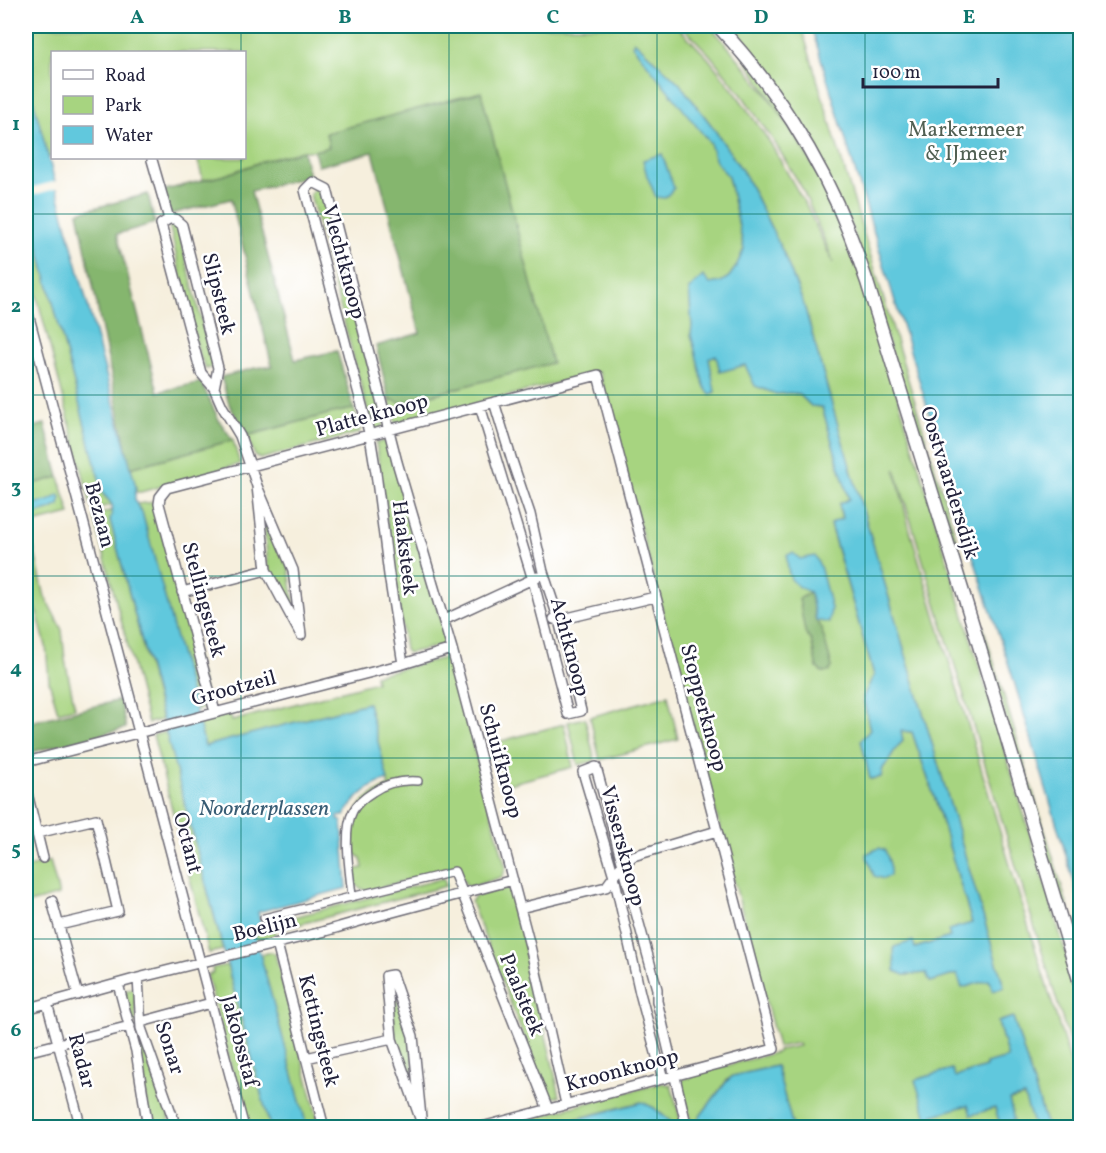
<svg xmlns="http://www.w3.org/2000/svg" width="1106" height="1153" viewBox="0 0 1106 1153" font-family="Vollkorn,serif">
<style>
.green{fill:#a7d480;stroke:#647b5e;stroke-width:1.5;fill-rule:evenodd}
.forest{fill:#85b66e;stroke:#546c54;stroke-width:1.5}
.water{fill:#61c8dd;stroke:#42758c;stroke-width:1.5}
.pier{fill:#f6efdd}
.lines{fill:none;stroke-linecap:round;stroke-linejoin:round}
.pedestrian-casing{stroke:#6c6a74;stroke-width:10}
.minor-casing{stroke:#6c6a74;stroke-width:12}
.secondary-casing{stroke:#6c6a74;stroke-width:15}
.pedestrian{stroke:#fff;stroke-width:7}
.minor{stroke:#fff;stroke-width:9}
.secondary{stroke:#fff;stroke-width:12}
.grid{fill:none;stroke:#0f766e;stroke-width:1.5;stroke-opacity:0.55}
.labels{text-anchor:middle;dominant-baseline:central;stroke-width:5;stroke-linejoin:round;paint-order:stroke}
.park-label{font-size:21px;fill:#516053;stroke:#fff}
.street-label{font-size:21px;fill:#22223b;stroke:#fff}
.water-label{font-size:22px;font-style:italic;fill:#385c74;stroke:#fff}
.neatline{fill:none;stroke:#0f766e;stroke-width:2}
.grid-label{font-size:20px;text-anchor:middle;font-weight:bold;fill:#0f766e}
</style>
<rect width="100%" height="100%" fill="#fff"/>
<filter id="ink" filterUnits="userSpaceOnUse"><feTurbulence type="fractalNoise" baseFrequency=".0167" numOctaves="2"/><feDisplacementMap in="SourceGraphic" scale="12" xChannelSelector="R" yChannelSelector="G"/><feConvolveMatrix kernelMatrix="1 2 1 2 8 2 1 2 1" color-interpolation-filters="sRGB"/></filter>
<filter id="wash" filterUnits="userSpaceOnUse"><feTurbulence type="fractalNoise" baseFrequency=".008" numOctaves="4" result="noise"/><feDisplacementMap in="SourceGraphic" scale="24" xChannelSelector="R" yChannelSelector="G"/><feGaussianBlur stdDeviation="1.35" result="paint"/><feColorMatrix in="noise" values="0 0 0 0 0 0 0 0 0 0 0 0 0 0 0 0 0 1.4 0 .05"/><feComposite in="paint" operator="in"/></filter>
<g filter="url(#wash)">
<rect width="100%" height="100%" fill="#f6efdd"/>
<path class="green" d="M26 26H677L708 58 737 95 769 141 808 209 833 263 830 253 802 188 775 143 742 95 710 55 682 26H710C747 67 781 110 809 159 831 197 846 240 863 281L1080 1000V1077L895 469 909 527 1027 922 1080 1093V1127H1047L1013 1017 998 1022 1008 1058 986 1064V1067L954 1077 951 1069 916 1081 968 1105 995 1108 1000 1124 1009 1100 1025 1096 1034 1127H793L776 1066 733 1076 727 1080 698 1119 692 1123 680 1084 683 1079 691 1077V1075L778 1052V1050L799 1046 798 1043 778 1047 599 372 396 425 389 399 401 403 551 363 481 93 326 133 329 147 314 151H303L266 160 225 175 203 180 197 158H244V52H52V156L48 158 26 73ZM634 41 679 83 712 126 745 175 783 252 804 305 834 412 1004 987 989 980 957 974 930 982 927 973 904 975 915 948 950 937 949 930 972 923 935 799 912 732 901 731 903 741C894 749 896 749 890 758 885 769 883 762 881 777L870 779V730L863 697 874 675 830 525 842 518 840 511 849 499 822 407 811 406 799 394 790 393 776 394 745 365 716 355 709 357 714 392 691 335 692 326 689 289 721 282 729 277 736 267 744 249 728 176 716 162 710 143Z
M724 26H801L1080 947V970L954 542 949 527 943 514 850 222Z
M319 188 323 191 384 422 382 428 374 430 372 427 310 194 314 189Z
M26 199 103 494 113 505 92 509 26 254Z
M169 224H173L178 228C187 264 197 300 205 336 208 349 212 352 213 367L206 369 199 354Z
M354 409 360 430 359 433 260 459 255 456 247 436 332 413Z
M233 440 240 464 141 492H135L136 487 130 468Z
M388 440 446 638 444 645 408 653 405 650 376 443Z
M59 477 70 514 26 525V486Z
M154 502 209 707 195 710 142 512 135 504Z
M262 503 289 570 297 622 268 566Z
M114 509 110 520 162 720 148 723 94 517Z
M30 533 45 597 62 630 65 660 75 708 58 712 49 681 46 646 38 616 26 586V534Z
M444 658 451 663 506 868 502 877 470 887 466 885 456 865 430 874 368 891C358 888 355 886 353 875L357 869 363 868 361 858C341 849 353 809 367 798 374 793 382 790 389 786L368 703 205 746 198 722 230 714 232 721 376 682 375 675Z
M668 695 678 739 600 760 590 717Z
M585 718 595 761 578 765 568 722Z
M564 724 573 767 505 785 494 743Z
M166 732 223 950 209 953 153 735Z
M50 861 59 895 26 904V868Z
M444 878 446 886 285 928 282 920Z
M505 888 513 893 560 1096 548 1099 471 902 475 896Z
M273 923 275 933 273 938 257 943 253 928Z
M270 952 275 953 276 957 320 1127H307L260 955Z
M227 965 270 1127H247L207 975 213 973 212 968Z
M390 979 410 1037 417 1097 396 1044Z
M135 988 136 1022 132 1023 124 991Z
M139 1029 169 1117V1127H151L133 1031Z
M662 1083 671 1085 682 1125 676 1126 654 1108 641 1102 544 1127 493 1128Z"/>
<path class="forest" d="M481 92 552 363 401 403 389 399 376 346 420 333 373 152 318 166 314 151 329 147 326 133Z
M303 151 309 176 251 191 295 360 337 351 354 409 332 413 246 436 229 404 221 377 255 368 272 366 231 199 167 215 161 191 225 175 266 160Z
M148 194 155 223 117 234 158 392 201 382 220 422 233 440 130 468 78 212Z
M45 424 59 477 26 486V429Z
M810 592 816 621 821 627 832 667 829 672H822L817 668 811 640 805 632 799 599Z
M120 700 126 728 28 753 26 743V723Z"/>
<path class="water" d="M811 26H1080V902L1013 678 968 541Z
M634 41 679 83 712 126 745 175 783 252 804 305 834 412 1004 987 993 991 989 980 962 988 957 974 930 982 926 973 904 975 895 971 894 947 913 941 915 948 950 937 948 930 972 923 935 799 912 732 901 731 903 741C894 749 896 749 890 758 885 769 883 762 881 777L870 779 861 740 870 730 863 697 874 675 830 524 842 518 839 504 849 499 822 407 811 406 799 394 790 393 776 394 755 386 745 365 720 372 716 355 709 358 715 392 710 395 704 386 691 335 692 326 689 289 703 276 710 284 721 282 729 277 736 267 744 249 728 176 716 162 710 143 632 45Z
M26 73 136 487C134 499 134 503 142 512L205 746 368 703 388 780C368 785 354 799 344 816H338V819L342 822 347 888 258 912 261 926 253 928 307 1127H270L110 520C115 505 113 505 103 494L26 199Z
M662 154 674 188 665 198 656 197 647 176 643 160Z
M59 495 61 497 59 505 49 510 26 516V505L48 501Z
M793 553 800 559 815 556 820 566 831 608 829 623 816 620 810 592C790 585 787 576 787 555Z
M879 848 885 850 890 864V875L884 879 874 876 866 854Z
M1013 1017 1047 1127H1034L1024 1096 1009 1100 1014 1120 1000 1124 995 1108 971 1115 968 1105 927 1117 915 1080 952 1069 955 1077 986 1067V1064L1008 1058 998 1022Z
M776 1066 793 1127H772L771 1123 755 1128H544L642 1102 654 1108 676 1126 682 1125V1126L692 1123 698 1119 727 1081 733 1076Z"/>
<path class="pier" d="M57 181 59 188 26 197V189Z"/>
</g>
<g filter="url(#ink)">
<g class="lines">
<defs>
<path id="pedestrian" d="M352 896C350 874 342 831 353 811 357 803 365 797 373 792 386 783 403 780 418 781
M264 918 454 872"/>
<path id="minor" d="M152 160 169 219 161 224 201 373 214 388 222 406 240 436 257 486
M169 219H175L182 225 218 368 214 388
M26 306 244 1128
M480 406 533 580 568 714 581 711 559 620 543 572 530 514 513 464 494 402
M257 486 293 570 301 635 266 570Z
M182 592 266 570
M554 619 559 620 655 597
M444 620 537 577
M403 664 389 575 376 473 370 436 305 190 313 182 327 189 397 462 452 649 530 946 566 1104
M215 712 159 504 160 497 167 488 598 375 774 1049 478 1128
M26 762 403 664 452 649
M26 789 43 858
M37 833 96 819 118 911 59 925
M454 872 548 1109
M52 901 78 995
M520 908 606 887 622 865 633 856 717 831
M277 944 324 1128
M138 978 141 1028 173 1118V1128
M118 984 136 1051 148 1128
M47 1003 81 1128
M26 1009 138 978 322 932 374 917 513 880
M141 1022 211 1003
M26 1052 130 1026
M306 1058 392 1039
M663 1079 640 993 614 876 583 772 596 767 657 989V1001L687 1128
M421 1121 392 1039 386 976 392 975 413 1036 422 1128"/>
<path id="secondary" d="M718 26C771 81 820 158 848 230 855 247 861 265 867 282L969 612 1080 983"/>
</defs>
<use href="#pedestrian" class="pedestrian-casing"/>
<use href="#minor" class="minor-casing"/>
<use href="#secondary" class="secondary-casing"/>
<use href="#pedestrian" class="pedestrian"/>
<use href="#minor" class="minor"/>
<use href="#secondary" class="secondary"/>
</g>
</g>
<path class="grid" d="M241 26V52M449 26V1128M657 26V1128M865 26V1128M241 158V1128M26 214H1080M26 395H1080M26 576H1080M26 758H1080M26 939H1080"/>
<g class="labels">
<g class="park-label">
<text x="966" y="130">Markermeer<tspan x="966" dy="24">&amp; IJmeer</tspan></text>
</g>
<g class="street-label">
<text transform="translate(343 262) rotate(75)">Vlechtknoop</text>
<text transform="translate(218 294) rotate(76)">Slipsteek</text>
<text transform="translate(372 416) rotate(-15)">Platte knoop</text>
<text transform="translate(949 483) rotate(73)">Oostvaardersdijk</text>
<text transform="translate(99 515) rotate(75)">Bezaan</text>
<text transform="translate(404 548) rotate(83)">Haaksteek</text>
<text transform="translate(203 600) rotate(75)">Stellingsteek</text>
<text transform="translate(569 647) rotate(75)">Achtknoop</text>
<text transform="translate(234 689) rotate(-15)">Grootzeil</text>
<text transform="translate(703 708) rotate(75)">Stopperknoop</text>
<text transform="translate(500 761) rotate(75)">Schuifknoop</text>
<text transform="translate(187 843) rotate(75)">Octant</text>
<text transform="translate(622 846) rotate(75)">Vissersknoop</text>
<text transform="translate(265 928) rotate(-14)">Boelijn</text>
<text transform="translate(521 995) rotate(68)">Paalsteek</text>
<text transform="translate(318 1031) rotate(76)">Kettingsteek</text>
<text transform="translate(239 1041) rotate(75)">Jakobsstaf</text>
<text transform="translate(169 1048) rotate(72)">Sonar</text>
<text transform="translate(81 1061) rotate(75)">Radar</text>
<text transform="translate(622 1071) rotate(-15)">Kroonknoop</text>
</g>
<g class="water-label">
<text x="264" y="809">Noorderplassen</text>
</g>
</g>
<rect width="1106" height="1153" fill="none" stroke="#fff" stroke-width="66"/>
<rect x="51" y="51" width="195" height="108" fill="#ffffff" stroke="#a7a7b1" stroke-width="1.5"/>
<rect x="63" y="70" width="30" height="9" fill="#ffffff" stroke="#a7a7b1" stroke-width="1.5"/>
<text x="105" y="81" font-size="18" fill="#22223b">Road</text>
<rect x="63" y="96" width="30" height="18" fill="#a7d480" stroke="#a7a7b1" stroke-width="1.5"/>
<text x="105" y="111" font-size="18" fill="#22223b">Park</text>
<rect x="63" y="126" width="30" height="18" fill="#61c8dd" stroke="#a7a7b1" stroke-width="1.5"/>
<text x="105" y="141" font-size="18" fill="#22223b">Water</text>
<path d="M863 78v9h135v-9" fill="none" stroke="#22223b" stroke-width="3"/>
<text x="872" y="78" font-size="18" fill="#22223b" stroke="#ffffff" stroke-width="4.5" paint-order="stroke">100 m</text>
<rect x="33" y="33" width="1040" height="1087" class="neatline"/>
<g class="grid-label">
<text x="137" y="23">A</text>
<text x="345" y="23">B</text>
<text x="553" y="23">C</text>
<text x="761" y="23">D</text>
<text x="969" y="23">E</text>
<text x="16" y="130">1</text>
<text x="16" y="312">2</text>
<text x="16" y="493">3</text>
<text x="16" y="674">4</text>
<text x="16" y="855">5</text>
<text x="16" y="1036">6</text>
</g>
</svg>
